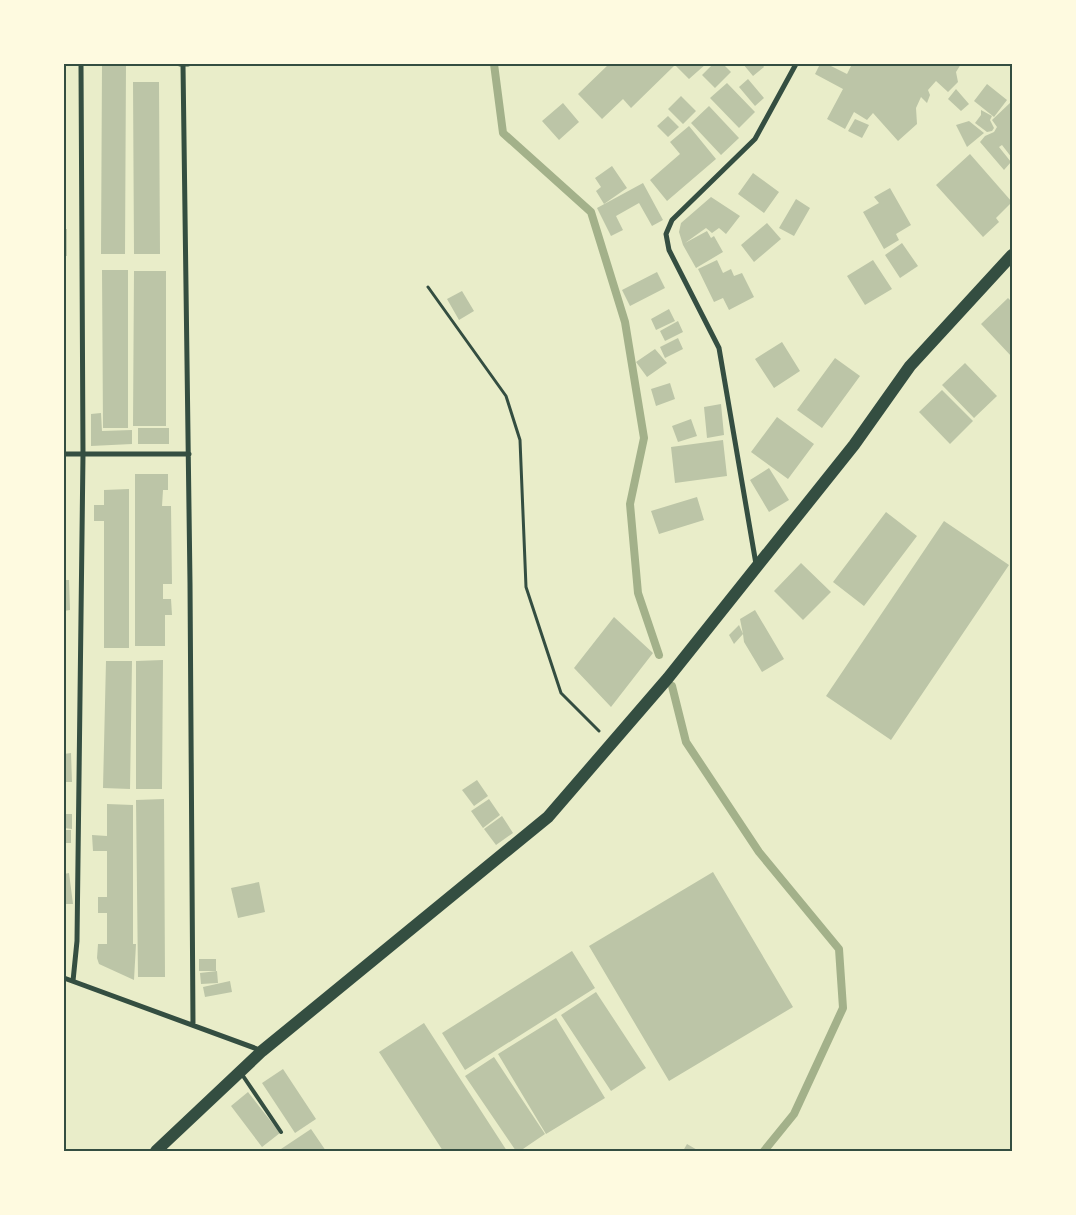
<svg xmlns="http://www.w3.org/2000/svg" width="1076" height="1215" viewBox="0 0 1076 1215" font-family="'Archivo Narrow',sans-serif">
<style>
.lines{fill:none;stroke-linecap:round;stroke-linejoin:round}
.stream{stroke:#a3b18a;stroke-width:8}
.building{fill:#bcc5a7}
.path{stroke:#344e41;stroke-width:3}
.service{stroke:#344e41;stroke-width:4}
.minor{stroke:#344e41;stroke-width:5}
.primary{stroke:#344e41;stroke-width:12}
.neatline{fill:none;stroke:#344e41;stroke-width:2}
</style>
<rect width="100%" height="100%" fill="#e9edc9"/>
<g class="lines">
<path class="stream" d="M494 64 503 133 591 212 625 322 644 438 630 504 638 593 659 655
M672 686 686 742 759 852 839 949 843 1008 794 1114 764 1151"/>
</g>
<path class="building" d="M102 64H126L125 254H101Z
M609 64H706L689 79 675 65 631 108 623 99 602 119 578 94Z
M713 64H723L731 72 715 88 702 75Z
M743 64H762L764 67 753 76Z
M820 64H827L847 74 852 64H961L956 72 958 82 948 92 936 81 928 90 930 95 927 103 921 97 916 108 917 124 898 141 873 113 867 120 854 112 845 129 827 119 843 89 815 74Z
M748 79 764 98 755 106 739 87Z
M133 82H159L160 254H134Z
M727 83 755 112 739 128 710 98Z
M987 84 1007 100 994 117 974 101Z
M956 89 969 104 961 111 948 99Z
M681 96 696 111 683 124 668 109Z
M1011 102 1012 103V158L1002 145 999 147 1011 162 1004 170 980 142 985 136 994 132 997 127 992 120Z
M563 103 579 122 559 140 542 121Z
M709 106 739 138 721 155 691 123Z
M981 110 992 116 990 120 994 128 992 131 987 132 975 123 981 115Z
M668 116 679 127 668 137 657 126Z
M855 119 869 125 862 138 848 131Z
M969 121 984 133 967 147 956 125Z
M689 126 716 159 667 201 650 180 680 154 670 142Z
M970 154 1012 202 996 218 999 222 983 237 936 185Z
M612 166 627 188 604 204 596 191 601 187 595 178Z
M753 173 779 192 764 213 738 194Z
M643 183 663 220 652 226 639 203 616 216 623 230 611 236 597 208Z
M890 188 911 225 896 234 899 240 884 249 863 212 879 203 874 197Z
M711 197 740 216 726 234 719 228 712 233 706 228 685 243 707 231 711 238 714 236 723 252 696 268 683 245 679 232 681 223Z
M796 199 810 208 794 236 779 228Z
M767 223 781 239 754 262 741 245Z
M64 229H67V256H64Z
M902 243 918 266 900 278 885 255Z
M717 260 723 273 731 269 734 276 742 273 754 297 729 310 723 298 714 302 698 269Z
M873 260 892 289 865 305 847 276Z
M102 270H128V428H103Z
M134 271H166V426H133Z
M657 272 665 288 630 306 622 290Z
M462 291 474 311 459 320 447 299Z
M1008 298 1012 302V357L981 324Z
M669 309 675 321 656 330 651 319Z
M678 321 683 332 665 341 660 331Z
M678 338 683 349 665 358 660 347Z
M782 342 800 371 774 388 755 359Z
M655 349 667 363 647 377 636 362Z
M835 358 860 376 822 428 797 410Z
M965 363 997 396 974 418 942 385Z
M670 383 675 399 656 406 651 389Z
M942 390 973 421 950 444 919 412Z
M721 404 724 435 707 438 704 407Z
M101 413 102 431 132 430V444L91 446V414Z
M777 417 814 444 788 479 751 452Z
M691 419 697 436 678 442 672 426Z
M138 428H169V444H138Z
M723 440 727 476 675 483 671 447Z
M769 468 789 500 769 512 750 480Z
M64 472H66V504H64Z
M135 474H168V490H163L162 506H171L172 584H163V599H171L172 615H165V646H135Z
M129 489V648H104V521H94V505H104V490Z
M697 497 704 520 659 534 651 511Z
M886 512 917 536 864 606 833 582Z
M944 521 1009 565 891 740 826 696Z
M801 563 831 592 803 620 774 591Z
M64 580H69L70 610 64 611Z
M755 610 784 659 762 672 744 642 743 634 734 644 729 635 739 625 743 634 740 619Z
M614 617 653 653 611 707 574 668Z
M163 660 162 789H136V661Z
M106 661H132L130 789 103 788Z
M71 753 72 782H65L64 754Z
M477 780 488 796 474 806 462 790Z
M164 799 165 977H138L136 800Z
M489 799 500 815 483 828 471 811Z
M107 804 133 805V944H136L134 980 99 964 97 958 98 944H107V913H98V897H107V851H93L92 835 107 836Z
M64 814H72V829L64 828Z
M502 816 513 833 496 845 484 829Z
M64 830H71V843H64Z
M713 872 793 1007 669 1081 589 946Z
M69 873 73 904H64V874Z
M259 882 265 912 238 918 231 888Z
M572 951 595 988 465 1070 442 1033Z
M199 959H216V971H199Z
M217 971 218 983 201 984 200 973Z
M230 981 232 992 205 997 203 987Z
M596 992 646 1068 611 1091 561 1015Z
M556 1018 605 1098 546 1134 498 1054Z
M424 1023 507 1151H443L379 1052Z
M494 1057 545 1134 520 1151H516L465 1076Z
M283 1069 316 1119 295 1133 262 1083Z
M248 1092 280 1133 262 1147 231 1106Z
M311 1129 326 1151H278Z
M687 1144 699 1151H683Z"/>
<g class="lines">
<path class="path" d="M428 287 506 396 520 440 526 587 561 693 599 731"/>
<path class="service" d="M241 1073 281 1132"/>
<path class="minor" d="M180 64H188
M183 65 190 583 193 1025
M64 454H189
M756 564 719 348 669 250 666 234 672 220 755 139 796 64
M64 978 260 1050
M73 981 77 941 83 454 81 64"/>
<path class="primary" d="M156 1151 262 1051 548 817 668 678 854 445 910 366 1012 255"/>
</g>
<rect width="1076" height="1215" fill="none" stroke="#fefae0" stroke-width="130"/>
<rect x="65" y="65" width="946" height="1085" class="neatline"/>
</svg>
